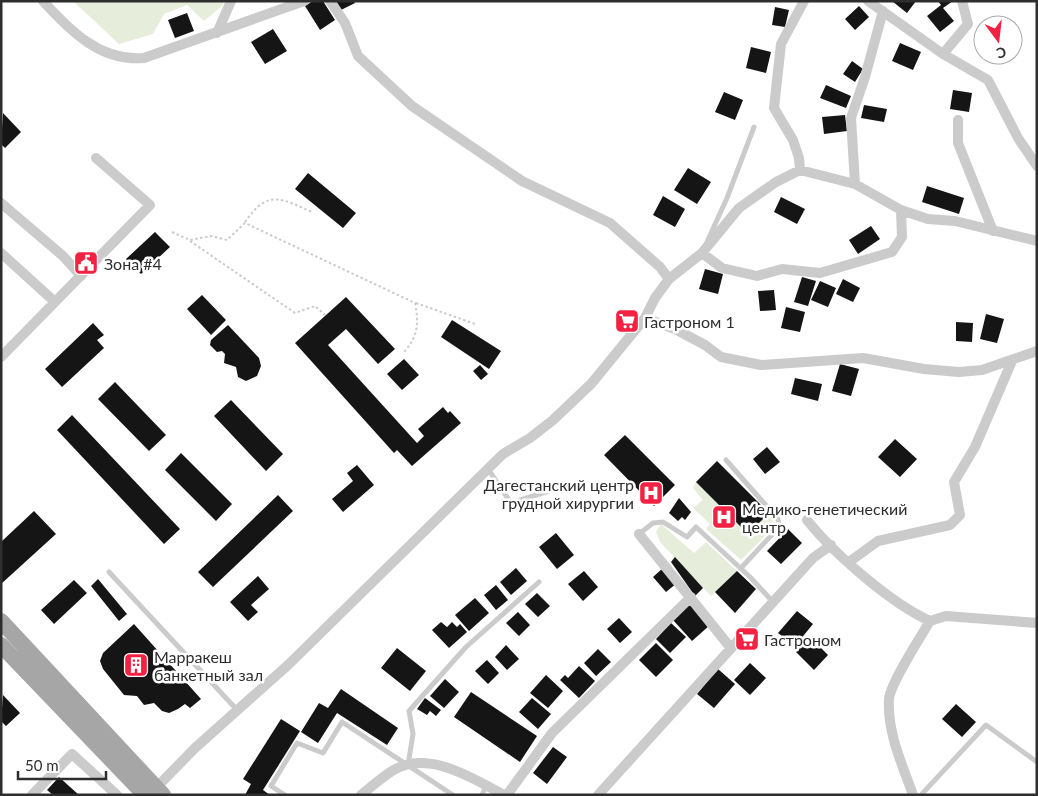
<svg xmlns="http://www.w3.org/2000/svg" width="1038" height="796" viewBox="0 0 1038 796" font-family="Lato,sans-serif">
<style>
.green{fill:#e6edda}
.building{fill:#151515}
.lines{fill:none;stroke-linecap:round;stroke-linejoin:round}
.path{stroke:#cbcbcb;stroke-width:2;stroke-dasharray:2.5 2.5;stroke-linecap:butt}
.service{stroke:#cbcbcb;stroke-width:5}
.minor{stroke:#cbcbcb;stroke-width:10}
.primary{stroke:#a6a6a6;stroke-width:16}
.labels{text-anchor:middle;dominant-baseline:central;stroke-width:5;stroke-linejoin:round;paint-order:stroke}
.poi-label{font-size:16px;fill:#2e2e2e;stroke:#fff;text-anchor:start}
</style>
<rect width="100%" height="100%" fill="#fff"/>
<path class="green" d="M73 1H224L222 6 204 21 187 5 164 14 153 34 119 44Z
M696 482 748 533 769 513 775 526 741 560 706 529 710 524 693 508 703 500 693 488Z
M661 524 694 553 706 542 737 571 711 596 660 542 656 532Z"/>
<path class="building" d="M313 1H323L335 20 320 30 305 6Z
M336 1H354L355 3 341 10Z
M892 1H916L907 13Z
M938 1H953L943 8 954 21 940 32 927 16 941 5Z
M859 6 869 17 855 30 845 19Z
M775 7 789 10 785 27 772 25Z
M187 13 194 31 175 38 168 20Z
M273 29 287 51 265 64 251 42Z
M900 43 921 52 913 70 892 61Z
M751 47 771 52 766 73 746 68Z
M852 61 863 69 855 82 843 74Z
M826 85 851 96 846 108 820 98Z
M953 90 972 93 969 112 950 109Z
M724 92 743 100 735 120 715 112Z
M864 105 887 109 884 122 861 118Z
M3 113 21 132 5 148 1 144Z
M845 115 847 131 824 134 822 117Z
M688 168 711 182 697 204 674 190Z
M308 173 356 213 343 228 295 189Z
M927 186 964 198 959 214 922 202Z
M663 196 685 209 675 227 653 215Z
M781 197 805 209 797 224 774 212Z
M871 226 880 239 858 254 849 240Z
M155 232 170 247 141 274 126 259Z
M705 269 723 274 718 294 699 289Z
M802 277 816 281 808 306 794 302Z
M843 279 860 288 853 302 836 294Z
M820 281 836 288 828 307 811 300Z
M774 290 776 310 760 311 758 291Z
M202 295 226 320 211 335 187 309Z
M346 297 395 349 378 364 346 329 328 345 417 443 424 436 418 429 443 407 448 413 450 411 461 423 412 466 397 450 394 453 295 343Z
M786 307 805 312 800 332 781 328Z
M986 314 1004 319 997 343 980 339Z
M627 316 632 319 627 325 622 321Z
M452 320 501 351 489 369 441 337Z
M956 322 973 323 972 342 956 341Z
M93 323 104 335 97 340 104 348 62 387 45 369Z
M228 325 259 358 261 366 257 376 246 381 238 377 236 367 224 363 225 354 222 351 217 352 210 345 211 340Z
M404 359 419 375 402 390 387 374Z
M840 364 859 369 851 396 832 391Z
M480 365 488 374 481 380 473 371Z
M795 378 822 384 818 401 791 394Z
M115 382 166 435 149 451 98 399Z
M231 400 283 454 266 471 214 416Z
M72 415 180 529 164 544 57 430Z
M625 435 675 485 654 506 604 455Z
M895 439 917 459 900 477 878 457Z
M767 447 780 462 765 474 753 459Z
M181 453 232 504 216 521 165 470Z
M717 461 769 513 748 534 696 482Z
M357 465 374 485 343 512 332 499 353 481 347 473Z
M278 495 293 511 213 587 198 572Z
M679 498 691 512 685 520 682 517 678 521 669 513Z
M34 511 56 534 1 584V542Z
M788 529 802 543 781 564 767 551Z
M556 533 574 555 557 569 539 547Z
M675 557 703 588 695 596 671 562Z
M516 568 527 581 511 595 500 582Z
M663 568 677 583 666 592 653 577Z
M584 571 598 587 583 601 568 584Z
M737 571 756 589 735 613 715 592Z
M258 576 269 589 251 605 258 612 248 621 230 602Z
M98 579 127 614 119 621 91 586Z
M74 580 87 593 54 624 41 610Z
M496 585 508 600 496 610 484 595Z
M537 593 550 606 538 617 525 604Z
M475 598 489 613 469 631 455 615Z
M690 604 710 625 692 641 673 620Z
M797 611 813 624 795 646 778 633Z
M518 612 530 625 519 636 506 623Z
M619 618 632 632 620 643 607 629Z
M441 622 447 627 452 622 457 627 460 624 467 632 449 648 432 630Z
M671 623 686 637 670 653 656 639Z
M134 624 201 699 190 708 185 704 178 709 169 713 162 711 154 703 144 705 137 696 124 695 103 669 100 661 103 653Z
M810 637 828 655 814 670 796 652Z
M656 643 673 660 656 677 639 660Z
M506 645 519 659 507 670 495 657Z
M397 648 426 671 410 691 381 668Z
M598 649 611 662 596 676 584 663Z
M487 660 499 673 488 684 475 671Z
M750 663 766 678 750 695 734 680Z
M579 666 595 681 579 698 560 680 565 675 568 678Z
M718 669 735 684 714 708 697 694Z
M546 675 563 691 548 708 530 693Z
M445 679 459 692 444 708 430 696Z
M341 689 398 728 387 745 337 713 318 743 301 732 319 703 328 708Z
M471 692 537 736 520 762 454 717Z
M3 695 20 713 6 726 1 721Z
M425 698 441 710 436 716 430 711 427 715 417 709Z
M532 698 551 714 538 729 519 712Z
M956 704 976 722 962 737 942 719Z
M281 719 300 731 263 790 270 795H245L251 784 243 779Z
M553 747 567 757 547 784 533 773Z
M59 777 79 795H53L47 790Z"/>
<g class="lines">
<path class="path" d="M245 222C268 189 280 198 312 212
M172 232 190 240 211 236 227 240 245 223 415 303C419 323 418 337 404 352
M190 241 295 313 315 306 325 315
M416 303 475 324"/>
<path class="service" d="M707 242 727 198 754 127
M726 460 778 519 779 527 741 568
M488 469 511 503 571 484
M639 534 653 523 663 522 687 537 696 527 750 577 773 602
M109 572 238 711
M408 765 413 734 409 711 466 647 539 582
M285 795 271 786 297 743 323 753 342 722 453 795
M482 795 486 786
M921 795 986 725 1037 762"/>
<path class="minor" d="M43 1C70 31 101 62 144 58L304 1
M330 1 345 23 358 56 412 106 522 181 610 223 660 267 669 279
M868 1 943 54 988 80 1018 138 1037 166
M217 33 231 1
M943 54 968 24 962 1
M958 120V143L993 231
M800 170 855 184 901 210 928 219 955 221 1037 241
M855 184 851 118 865 77 883 11
M1 203 63 256 81 276
M1 253 55 302
M702 253 722 268 757 276 782 269 820 273 892 252 902 237 901 210
M645 318 675 329 705 345 721 357 761 365 863 358 924 369 959 372 982 370 1037 351
M1 357 150 205 96 158
M807 520C834 554 892 604 930 621L946 616 1037 623
M639 534 730 647
M849 562 878 541 950 525 960 515 954 482 975 447 1012 361
M153 791 195 748 288 665 503 454 530 438 553 420 591 384 645 318 655 298 669 279 702 253 739 208 776 182 800 170 799 158 793 140 774 108 781 44 804 1
M32 795 72 754 117 795
M361 795C371 787 381 778 392 771 428 749 472 778 504 795
M507 795 552 733 691 597
M598 795 813 558 831 545
M913 795C902 764 887 732 889 699 890 684 921 636 930 621"/>
<path class="primary" d="M1 621 163 795
M1 645 145 795"/>
</g>
<defs>
<symbol id="civic-square" viewBox="-11 -11 22 22"><rect x="-9" y="-9" width="18" height="18" rx="4" fill="#f32243" stroke="#fff"/><path d="M-.6-6.5H3V-4.5H.6V-3L4-1V1h2V6H-6V1h2V-1L-.6-3ZM-1.2 2.5V6h2.4V2.5Z" fill="#fff"/></symbol>
<symbol id="supermarket-square" viewBox="-11 -11 22 22"><rect x="-9" y="-9" width="18" height="18" rx="4" fill="#f32243" stroke="#fff"/><path d="M-6-5.5h2.5l.6 2H6L4.5 2H-2.5L-4.4-4H-6ZM-1.5 3.2a1.3 1.3 0 1 0 .1 0ZM3 3.2a1.3 1.3 0 1 0 .1 0Z" fill="#fff"/></symbol>
<symbol id="hospital-square" viewBox="-11 -11 22 22"><rect x="-9" y="-9" width="18" height="18" rx="4" fill="#f32243" stroke="#fff"/><path d="M-5-5h3v3.5h4V-5h3V5h-3V1.5h-4V5h-3Z" fill="#fff"/></symbol>
<symbol id="building-square" viewBox="-11 -11 22 22"><rect x="-9" y="-9" width="18" height="18" rx="4" fill="#f32243" stroke="#fff"/><path d="M-4-6H4V6H1V3H-1V6H-4ZM-2.5-4.3h1.7v1.8h-1.7ZM.8-4.3h1.7v1.8H.8ZM-2.5-1h1.7V.8h-1.7ZM.8-1h1.7V.8H.8Z" fill="#fff"/></symbol>
</defs>
<g fill-rule="evenodd">
<use href="#civic-square" x="72" y="249" width="28" height="28"/>
<use href="#supermarket-square" x="613" y="307" width="28" height="28"/>
<use href="#hospital-square" x="637" y="479" width="28" height="28"/>
<use href="#hospital-square" x="710" y="503" width="28" height="28"/>
<use href="#supermarket-square" x="733" y="625" width="28" height="28"/>
<use href="#building-square" x="122" y="651" width="28" height="28"/>
</g>
<g class="labels">
<g class="poi-label">
<text x="104" y="263">Зона #4</text>
<text x="644" y="321">Гастроном 1</text>
<text x="634" y="484" text-anchor="end">Дагестанский центр<tspan x="634" dy="18">грудной хирургии</tspan></text>
<text x="742" y="508">Медико-генетический<tspan x="742" dy="18">центр</tspan></text>
<text x="764" y="639">Гастроном</text>
<text x="154" y="656">Марракеш<tspan x="154" dy="18">банкетный зал</tspan></text>
</g>
</g>
<rect width="1038" height="796" fill="none" stroke="#2e2e2e" stroke-width="5"/>
<g transform="translate(998 40) rotate(165)"><circle r="24" fill="#ffffff" stroke="#ababab"/>
<path d="M0-4L9 19L0 12L-9 19Z" fill="#f32243"/>
<text y="-8" font-size="14" font-weight="bold" text-anchor="middle" fill="#2e2e2e">С</text>
</g>
<path d="M18 771v8h88v-8" fill="none" stroke="#2e2e2e" stroke-width="2.5"/>
<text x="25" y="771" font-size="15" fill="#2e2e2e" stroke="#ffffff" stroke-width="4" paint-order="stroke">50 m</text>
</svg>
